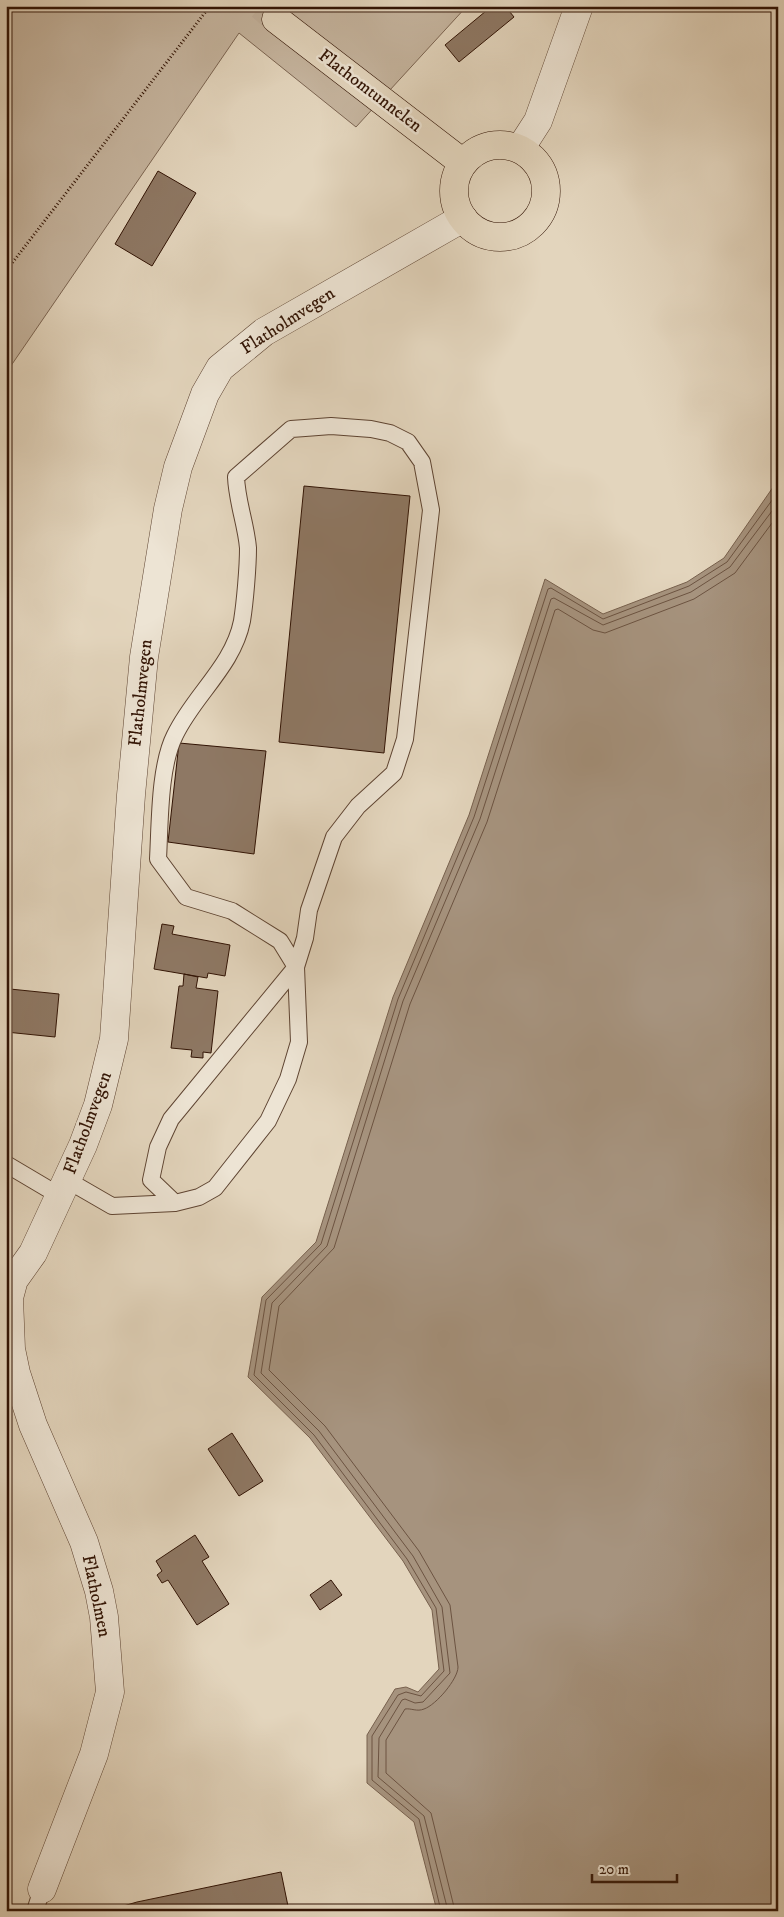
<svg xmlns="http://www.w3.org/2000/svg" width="784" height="1917" viewBox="0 0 784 1917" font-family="'IM FELL DW Pica',serif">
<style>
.green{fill:#c5b49e;stroke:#7b6451}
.water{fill:#a6937e;stroke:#77604d}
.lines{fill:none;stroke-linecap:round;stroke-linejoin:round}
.shore{stroke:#6c5341;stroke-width:1}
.building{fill:#8e7864;stroke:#311304}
.highway-tunnel{stroke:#bfae98;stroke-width:28;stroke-dasharray:28 14;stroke-linecap:butt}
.lane-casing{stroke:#5e4432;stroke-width:18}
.street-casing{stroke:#5e4432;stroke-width:29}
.highway-casing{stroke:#311304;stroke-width:29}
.path{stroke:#311304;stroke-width:3;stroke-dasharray:1 2.5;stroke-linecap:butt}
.lane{stroke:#ede4d4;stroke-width:16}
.street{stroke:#ede4d4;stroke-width:28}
.highway{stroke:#e3d5bd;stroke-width:28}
.labels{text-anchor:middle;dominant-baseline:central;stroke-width:5;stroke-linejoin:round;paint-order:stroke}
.street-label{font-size:18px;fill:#311304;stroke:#ede4d4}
</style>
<rect width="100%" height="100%" fill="#e3d5bd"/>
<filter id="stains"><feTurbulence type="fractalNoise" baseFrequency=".004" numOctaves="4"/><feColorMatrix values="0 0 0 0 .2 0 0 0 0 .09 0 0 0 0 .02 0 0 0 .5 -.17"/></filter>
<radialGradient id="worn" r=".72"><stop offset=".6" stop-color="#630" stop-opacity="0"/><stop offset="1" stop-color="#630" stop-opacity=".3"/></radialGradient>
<path class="green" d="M6 6H467L356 127 239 33 6 373Z"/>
<path class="water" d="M778 480V1911H437L414 1822 367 1783V1735L395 1689 406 1687 418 1692 439 1669 432 1610 403 1561 310 1438 248 1377 262 1297 316 1242 393 997 469 815 545 579 603 614 687 582 724 558Z"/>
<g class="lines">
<path class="shore" d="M441 1911 419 1819 372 1780V1736L398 1695 406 1692 421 1696 444 1671 436 1608 407 1559 314 1435 254 1375 266 1300 321 1244 398 999 474 817 548 589 551 588 603 619 689 586 727 562 778 492
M448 1911 424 1816 378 1777 379 1738 402 1700 405 1699 415 1703 423 1702 450 1673 442 1607 413 1556 319 1431 261 1373 272 1303 327 1246 403 1001 480 819 551 599 554 598 603 625 691 592 730 567 778 503
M455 1911 431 1813 386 1773V1740L405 1709C411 1708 417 1712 424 1709 436 1705 458 1679 458 1667L450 1605 419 1551 325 1426 269 1370 279 1306 334 1248 410 1004 487 822 555 610 558 609 593 630 605 633 694 599 735 573 778 515"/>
</g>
<path class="building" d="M492 6H505L514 17 459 62 445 45Z
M158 171 196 193 152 266 115 244Z
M304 486 410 496 384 753 279 742Z
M179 743 266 751 254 854 168 842Z
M162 924 174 926 172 934 230 945 225 976 208 973 207 978 154 969Z
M184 974 198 977 196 988 218 991 211 1053 203 1052V1058L191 1057 192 1050 171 1048 179 986H183Z
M10 989 59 994 55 1037 6 1032Z
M232 1433 263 1481 239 1496 208 1449Z
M195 1535 209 1557 202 1561 229 1604 197 1625 168 1580 162 1583 157 1575 162 1571 156 1561Z
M331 1580 342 1595 320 1610 310 1595Z
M281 1872 289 1911H113V1909L137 1902Z"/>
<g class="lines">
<path class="highway-tunnel" d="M261 6 276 19"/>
<defs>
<path id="lane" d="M6 1164 60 1196
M67 1180 112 1206 175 1203 199 1197 215 1188 268 1121 288 1079 299 1042 296 967 305 938 309 910 334 837 358 806 394 773 405 739 431 510 422 462 408 442 390 433 371 429 331 426 305 428 291 429 236 477C237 502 246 524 248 548 248 567 245 602 242 621 233 666 194 695 175 735 159 766 160 824 158 859L186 897 232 911 280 941 296 967 171 1119 158 1147 151 1180 175 1203
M35 1911 42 1889"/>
<path id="street" d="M520 149 538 121 579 6
M13 1283 9 1298 11 1349 16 1373 33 1425 84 1542 99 1591 104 1617 110 1692 94 1754 42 1889
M6 1291 33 1253 83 1145 98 1105 114 1039 131 795 144 657 168 509 178 467 205 394 220 368 264 332 463 218"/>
<path id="highway" d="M276 19 463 163
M454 191a46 46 0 1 1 92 0a46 46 0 1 1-92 0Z"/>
</defs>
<use href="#lane" class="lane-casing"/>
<use href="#street" class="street-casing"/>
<use href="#highway" class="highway-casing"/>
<path class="path" d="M6 271 210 6"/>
<use href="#lane" class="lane"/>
<use href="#street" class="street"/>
<use href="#highway" class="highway"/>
</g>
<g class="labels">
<g class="street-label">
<text transform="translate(370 91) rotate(37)">Flathomtunnelen</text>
<text transform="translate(288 321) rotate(-33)">Flatholmvegen</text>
<text transform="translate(141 693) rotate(-84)">Flatholmvegen</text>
<text transform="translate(88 1123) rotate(-70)">Flatholmvegen</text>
<text transform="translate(96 1596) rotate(78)">Flatholmen</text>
</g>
</g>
<rect width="784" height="1917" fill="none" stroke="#e3d5bd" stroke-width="25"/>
<rect x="8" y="8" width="769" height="1902" fill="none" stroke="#311304" stroke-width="2.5"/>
<rect x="12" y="12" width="759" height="1892" fill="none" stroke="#311304"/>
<path d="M592 1874v8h85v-8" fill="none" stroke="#311304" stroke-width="2.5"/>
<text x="599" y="1874" font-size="15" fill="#311304" stroke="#ede4d4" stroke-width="4" paint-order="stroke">20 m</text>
<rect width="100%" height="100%" filter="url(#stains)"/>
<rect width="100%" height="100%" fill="url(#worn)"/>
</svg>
